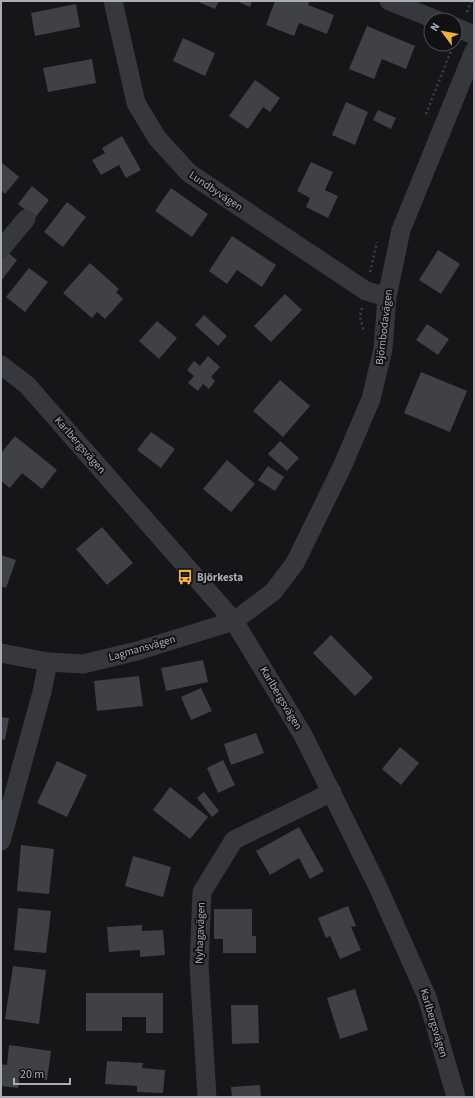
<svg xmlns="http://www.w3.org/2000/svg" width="475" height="1098" viewBox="0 0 475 1098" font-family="'Source Sans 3',sans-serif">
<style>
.building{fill:#404145}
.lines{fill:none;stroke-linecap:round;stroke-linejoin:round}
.path{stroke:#3d3f44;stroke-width:2.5;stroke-dasharray:2 3;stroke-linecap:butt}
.minor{stroke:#37383d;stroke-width:19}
.labels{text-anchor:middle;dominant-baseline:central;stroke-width:4;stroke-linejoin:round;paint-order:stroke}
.street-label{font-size:11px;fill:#a8adb8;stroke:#111113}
.poi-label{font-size:11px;font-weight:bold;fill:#a8adb8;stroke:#111113;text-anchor:start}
</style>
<rect width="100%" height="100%" fill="#161618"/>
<path class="building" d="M196 1H219L215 9Z
M236 1H252L250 7Z
M275 1H310L308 5 334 15 327 34 299 23 294 36 266 25Z
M76 4 80 27 35 36 31 13Z
M367 26 415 46 406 69 382 59 374 79 349 69Z
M183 38 215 53 205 76 173 61Z
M92 59 96 83 48 92 43 68Z
M255 80 280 98 270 112 263 107 248 129 229 116Z
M346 102 368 112 355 145 332 135Z
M378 110 396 118 391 129 373 120Z
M122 136 141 170 126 178 119 165 101 175 92 160 105 153 102 148Z
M1 162 19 177 5 194 1 190Z
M311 162 333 172 325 190 338 196 328 218 306 207 310 198 297 191Z
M32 186 49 200 35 218 18 204Z
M171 188 208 214 192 237 155 211Z
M67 202 86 217 63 247 44 232Z
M232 236 276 265 262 287 237 270 227 284 209 271Z
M438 250 460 264 441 294 419 280Z
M6 251 17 260 1 281V257Z
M90 263 119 289 116 292 123 299 105 319 97 312 92 318 63 293Z
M29 268 48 282 25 312 6 297Z
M285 294 302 310 271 342 254 326Z
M204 315 227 336 218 346 195 325Z
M157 321 177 338 159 359 139 341Z
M427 324 449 339 438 355 416 340Z
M208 356 220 367 211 377 215 381 209 389 203 384 198 391 188 383 194 376 187 370 194 361 200 366Z
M421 372 467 391 450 432 404 413Z
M280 380 310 406 283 437 253 411Z
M151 432 175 449 161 468 137 450Z
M15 436 57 470 42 489 22 473 10 488 1 481V453Z
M280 441 299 458 287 471 268 454Z
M227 460 255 484 231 512 203 489Z
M268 466 284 477 275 491 258 480Z
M102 527 133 563 107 585 76 549Z
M1 555 16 560 6 588 1 586Z
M331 635 373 678 355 696 313 653Z
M203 660 208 682 166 691 161 668Z
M139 676 143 706 97 711 94 681Z
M201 688 212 711 191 720 181 697Z
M1 717 9 718 5 740 1 739Z
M256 733 264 753 231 765 224 744Z
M400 747 419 763 401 785 382 769Z
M223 760 235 785 218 793 207 768Z
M57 761 87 775 67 817 37 803Z
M170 787 208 817 190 839 153 810Z
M204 792 219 811 212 817 197 798Z
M299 827 324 871 310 879 299 858 270 875 256 851Z
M21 845 54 849 49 894 17 891Z
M133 856 171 867 163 897 125 886Z
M348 906 356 926 351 927 361 950 340 959 330 936 326 938 318 918Z
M18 908 51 911 46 953 14 950Z
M214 909H252V936H256V953H223V939H214Z
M142 925V931L163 930 165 955 140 957V950L109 952 107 927Z
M13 966 46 970 39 1024 5 1019Z
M355 989 368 1030 340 1039 327 998Z
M86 993H163V1033H146V1017H122V1031H86Z
M231 1005H258L259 1043 232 1044Z
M9 1045 51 1051 47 1080 20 1076 18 1088 1 1086V1064L7 1065Z
M107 1061 143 1063 142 1068 165 1070 163 1093 137 1092V1086L105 1084Z
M260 1085 261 1097H232L231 1087Z"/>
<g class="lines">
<path class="path" d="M467 12 471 1
M426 114 453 46
M370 272 377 242
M362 308 360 316 364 332"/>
<path class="minor" d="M113 1 136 103 157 138 189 173 366 291 387 297
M389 1 437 20
M455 27 474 35
M1 249 26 219
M1 365 27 385 234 621 303 735 378 887 427 997 456 1097
M1 653 48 662 83 664 137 651 234 621 273 592 295 563 342 467 371 399 383 349 387 297 401 230 474 51
M1 841 42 692 48 662
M207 1097 199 966 202 892 234 840 332 792"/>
</g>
<defs>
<symbol id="bus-bare" viewBox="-9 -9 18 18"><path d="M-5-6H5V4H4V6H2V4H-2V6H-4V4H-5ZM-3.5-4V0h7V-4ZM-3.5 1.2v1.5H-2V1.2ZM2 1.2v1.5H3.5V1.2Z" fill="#f2b134" stroke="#111113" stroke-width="2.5" paint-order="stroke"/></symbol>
</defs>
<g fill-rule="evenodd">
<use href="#bus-bare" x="174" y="566" width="22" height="22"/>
</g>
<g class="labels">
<g class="street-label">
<text transform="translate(216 191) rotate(34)">Lundbyvägen</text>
<text transform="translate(384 327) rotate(-83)">Björnbodavägen</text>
<text transform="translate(80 445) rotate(49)">Karlbergsvägen</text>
<text transform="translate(142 648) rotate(-16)">Lagmansvägen</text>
<text transform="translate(281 698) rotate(59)">Karlbergsvägen</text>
<text transform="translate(200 933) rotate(-88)">Nyhagavägen</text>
<text transform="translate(434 1023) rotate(73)">Karlbergsvägen</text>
</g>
<g class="poi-label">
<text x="197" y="577">Björkesta</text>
</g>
</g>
<rect width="475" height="1098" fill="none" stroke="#a8adb8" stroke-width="4"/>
<g transform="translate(443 32) rotate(302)"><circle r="19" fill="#111113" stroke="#4d4f55"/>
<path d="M0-3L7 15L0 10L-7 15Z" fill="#f2b134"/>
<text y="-6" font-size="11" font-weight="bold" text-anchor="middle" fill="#a8adb8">N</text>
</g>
<path d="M14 1078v6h56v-6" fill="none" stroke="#a8adb8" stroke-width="2"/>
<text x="20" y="1078" font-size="12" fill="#a8adb8" stroke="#111113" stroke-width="3" paint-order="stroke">20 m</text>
</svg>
